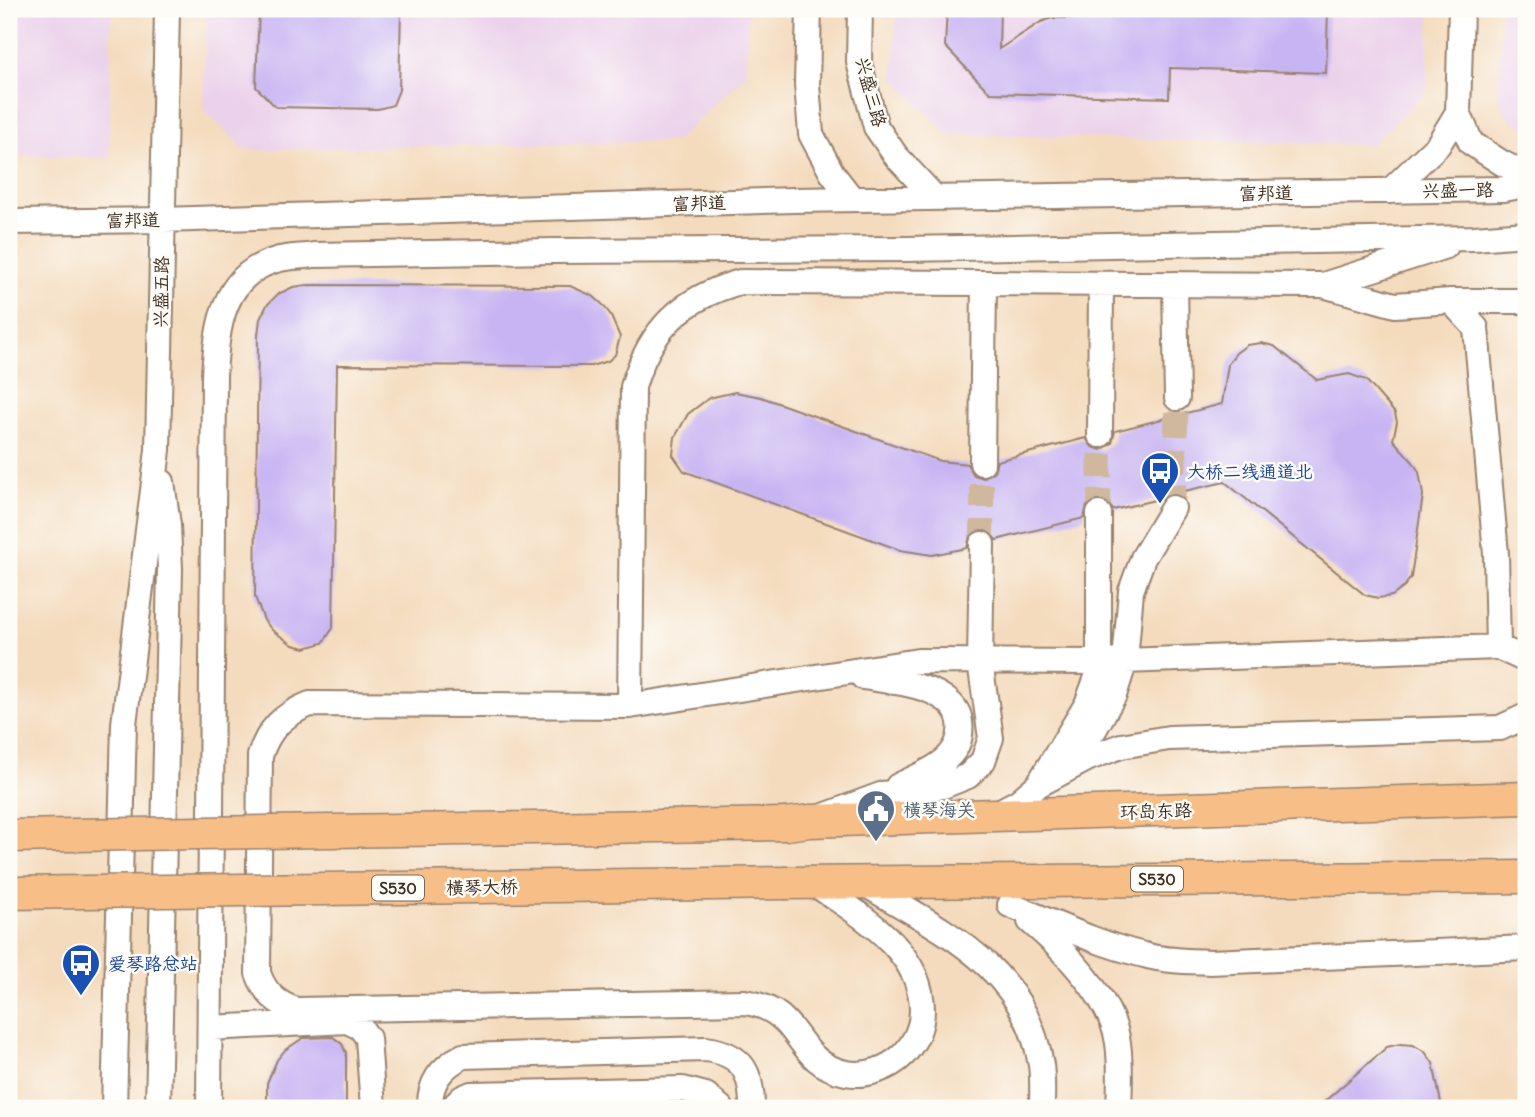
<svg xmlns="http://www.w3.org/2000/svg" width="1535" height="1117" viewBox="0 0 1535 1117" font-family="Delius,'LXGW WenKai TC',sans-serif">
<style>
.built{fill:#ebd1eb}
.building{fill:#c7b4f3}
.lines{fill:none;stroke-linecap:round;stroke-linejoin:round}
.minor-tunnel{stroke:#cfb89e;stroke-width:24;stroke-dasharray:24 12;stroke-linecap:butt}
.minor-casing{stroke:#98826e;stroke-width:28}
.major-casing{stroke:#98826e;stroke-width:35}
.minor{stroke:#fff;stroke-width:24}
.major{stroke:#f7be88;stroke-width:32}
.major-bridge-casing{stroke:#98826e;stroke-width:35;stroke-linecap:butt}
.major-bridge{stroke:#f7be88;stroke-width:32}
.labels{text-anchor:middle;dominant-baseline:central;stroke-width:5;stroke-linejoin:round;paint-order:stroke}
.shield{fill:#fdfcf7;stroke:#75695f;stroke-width:2}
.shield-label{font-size:16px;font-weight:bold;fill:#3b2a1e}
.street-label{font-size:18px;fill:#3b2a1e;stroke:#fdfcf7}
.transit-label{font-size:18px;fill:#164399;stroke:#fdfcf7;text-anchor:start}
.service-label{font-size:18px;fill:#4e5e75;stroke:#fdfcf7;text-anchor:start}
</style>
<rect width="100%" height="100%" fill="#fdfcf7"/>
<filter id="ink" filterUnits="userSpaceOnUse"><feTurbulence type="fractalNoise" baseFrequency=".0143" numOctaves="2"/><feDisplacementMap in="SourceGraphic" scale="14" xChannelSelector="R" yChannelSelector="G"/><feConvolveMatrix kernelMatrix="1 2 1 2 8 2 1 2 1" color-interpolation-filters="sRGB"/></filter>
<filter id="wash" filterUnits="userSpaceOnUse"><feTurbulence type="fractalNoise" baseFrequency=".00686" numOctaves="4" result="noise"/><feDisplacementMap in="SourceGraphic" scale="28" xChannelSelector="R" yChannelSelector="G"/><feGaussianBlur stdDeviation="1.57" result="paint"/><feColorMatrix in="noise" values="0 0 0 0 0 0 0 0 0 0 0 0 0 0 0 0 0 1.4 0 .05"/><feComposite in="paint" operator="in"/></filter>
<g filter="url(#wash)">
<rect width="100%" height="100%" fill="#f4dbbe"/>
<path class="built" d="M9 9H111L109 158 9 155Z
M206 9H748L746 74 676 141 246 150 203 109Z
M896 9H1430L1427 91 1371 145 947 134 894 78Z
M1501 9H1526V129L1510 119 1501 105 1499 89Z"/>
<g id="blocks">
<path class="building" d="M259 9H401L399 90 393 105 378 109 276 107 256 87Z
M947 9H1000L999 49 1041 22 1052 18H1081L1094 9H1328L1326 73 1170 68 1169 98 990 93 945 46Z
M308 285 570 286 593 296 602 304 610 314 620 337 615 355 608 361 591 366 337 365 333 628 323 643 305 648 293 645 272 630 264 620 255 597 258 335 260 319 267 305 278 294 293 287Z
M1261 343 1274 346 1317 380 1349 374 1366 380 1395 413 1397 422 1393 440 1413 462 1419 472 1423 495 1411 577 1403 588 1392 596 1378 598 1365 595 1225 482 1166 495 1163 498 1113 510 1107 502 1098 499 1087 506 1084 518 996 540 990 532 982 529 970 536 967 548 932 555 900 550 692 474 684 471 673 455 675 437 688 414 709 398 735 392 761 397 940 461 967 464 974 475 983 478 994 471 997 461 1086 438 1092 447 1101 450 1112 443 1115 431 1222 404 1228 364 1236 353 1247 345Z
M333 1037 342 1044 346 1053V1108H267V1083L277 1060 285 1050 303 1038Z
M1400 1044 1413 1045 1425 1052 1433 1063 1442 1108H1317L1387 1047Z"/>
</g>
</g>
<g filter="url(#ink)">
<use href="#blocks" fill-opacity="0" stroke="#98826e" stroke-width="2"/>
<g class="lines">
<path class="minor-tunnel" d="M1173 508 1177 398
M1099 514 1100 435
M982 544V463"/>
<defs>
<path id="minor" d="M809 9 807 84 811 134 832 173 852 199
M860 9 859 62 876 127 896 156 935 198
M1461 9 1458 112 1471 143 1502 163 1526 175
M1390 191 1438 145 1458 112
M9 222 162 220 793 200 1504 189 1526 185
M984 283 1323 285 1395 305 1451 301 1476 328 1496 554 1498 647 1526 660
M1175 284 1177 398
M1323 285 1446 246
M1451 301H1526
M1100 435 1101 284
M863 677C887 681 916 683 937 694 948 700 959 709 960 722 965 760 926 772 898 786
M630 706 633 387C650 329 682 298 740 282L984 283 982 463
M1066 757 1094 730 1114 695 1125 661 1131 591 1143 558 1173 508
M1038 785 1089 758 1121 746 1169 738 1500 728 1526 716
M995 814 1018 802 1038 785 1087 704 1099 672V514
M824 816 883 794 943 786 968 776 983 761 991 738 980 662 982 544
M860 881C938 929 1025 964 1041 1065 1043 1079 1042 1094 1042 1108
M812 882C856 913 922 948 922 1010 922 1027 915 1042 904 1054 889 1069 866 1077 846 1073 792 1062 805 1011 745 1002L296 1010C276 1003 265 993 258 973L260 756C268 729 284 714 310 704L630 706 918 661 1097 662 1498 647
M1010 905C1054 923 1098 944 1144 955 1165 961 1188 961 1210 962L1526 948
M1030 921C1063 949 1112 998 1118 1043 1121 1064 1120 1087 1119 1108
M210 1028 347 1021 360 1027 368 1038 373 1108
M114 1108 124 724 158 450 167 9
M158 1108 170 569 168 525 162 482
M209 1108 214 375C217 327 222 275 276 260 288 256 302 257 314 255L553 251 906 249 1474 238 1526 234
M430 1108C429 1083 441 1067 463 1056L706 1049C743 1054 752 1073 752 1108
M452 1108 462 1098 471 1094 683 1089 706 1095 721 1108"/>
<path id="major" d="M786 824 810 821 1526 798
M787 883 1526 877"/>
</defs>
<use href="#minor" class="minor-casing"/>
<use href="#major" class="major-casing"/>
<use href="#minor" class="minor"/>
<use href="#major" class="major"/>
<defs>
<path id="major-bridge" d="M9 836 786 824
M9 893 787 883"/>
</defs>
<use href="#major-bridge" class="major-bridge-casing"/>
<use href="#major-bridge" class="major-bridge"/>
</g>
</g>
<defs>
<symbol id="bus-pin" viewBox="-11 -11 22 30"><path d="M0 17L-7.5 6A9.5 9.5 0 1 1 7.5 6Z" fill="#1a4fb4" stroke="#fdfcf7"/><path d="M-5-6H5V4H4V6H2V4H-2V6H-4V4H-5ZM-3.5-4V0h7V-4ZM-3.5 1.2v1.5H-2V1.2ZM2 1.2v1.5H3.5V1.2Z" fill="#fff"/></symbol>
<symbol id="civic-pin" viewBox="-11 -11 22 30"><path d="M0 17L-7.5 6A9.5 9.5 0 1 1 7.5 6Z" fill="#5c6f8a" stroke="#fdfcf7"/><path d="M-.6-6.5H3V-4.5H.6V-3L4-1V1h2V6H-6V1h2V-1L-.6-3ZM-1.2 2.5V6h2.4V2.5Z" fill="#fff"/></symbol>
</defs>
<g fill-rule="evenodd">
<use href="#bus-pin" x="1138" y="449" width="44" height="60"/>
<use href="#civic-pin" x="854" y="787" width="44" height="60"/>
<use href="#bus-pin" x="59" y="941" width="44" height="60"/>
</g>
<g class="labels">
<g class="shield">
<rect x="1131" y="866.5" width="52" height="25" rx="5"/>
<rect x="372" y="875.5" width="52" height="25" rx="5"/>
</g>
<g class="shield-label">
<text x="1157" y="879">S530</text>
<text x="398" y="888">S530</text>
</g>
<g class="street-label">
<text transform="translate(871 92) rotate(75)">兴盛三路</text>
<text transform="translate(1458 190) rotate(-1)">兴盛一路</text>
<text transform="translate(1266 193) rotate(-1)">富邦道</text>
<text transform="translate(699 203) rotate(-2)">富邦道</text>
<text transform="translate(133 220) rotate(-1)">富邦道</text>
<text transform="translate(161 292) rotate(-89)">兴盛五路</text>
<text transform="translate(1156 811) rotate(-2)">环岛东路</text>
<text transform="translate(482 887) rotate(-1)">横琴大桥</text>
</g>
<g class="transit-label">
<text x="1187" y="471">大桥二线通道北</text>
<text x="108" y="963">爱琴路总站</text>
</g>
<g class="service-label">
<text x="903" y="809">横琴海关</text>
</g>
</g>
<rect width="1535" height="1117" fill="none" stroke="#fdfcf7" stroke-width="35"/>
</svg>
